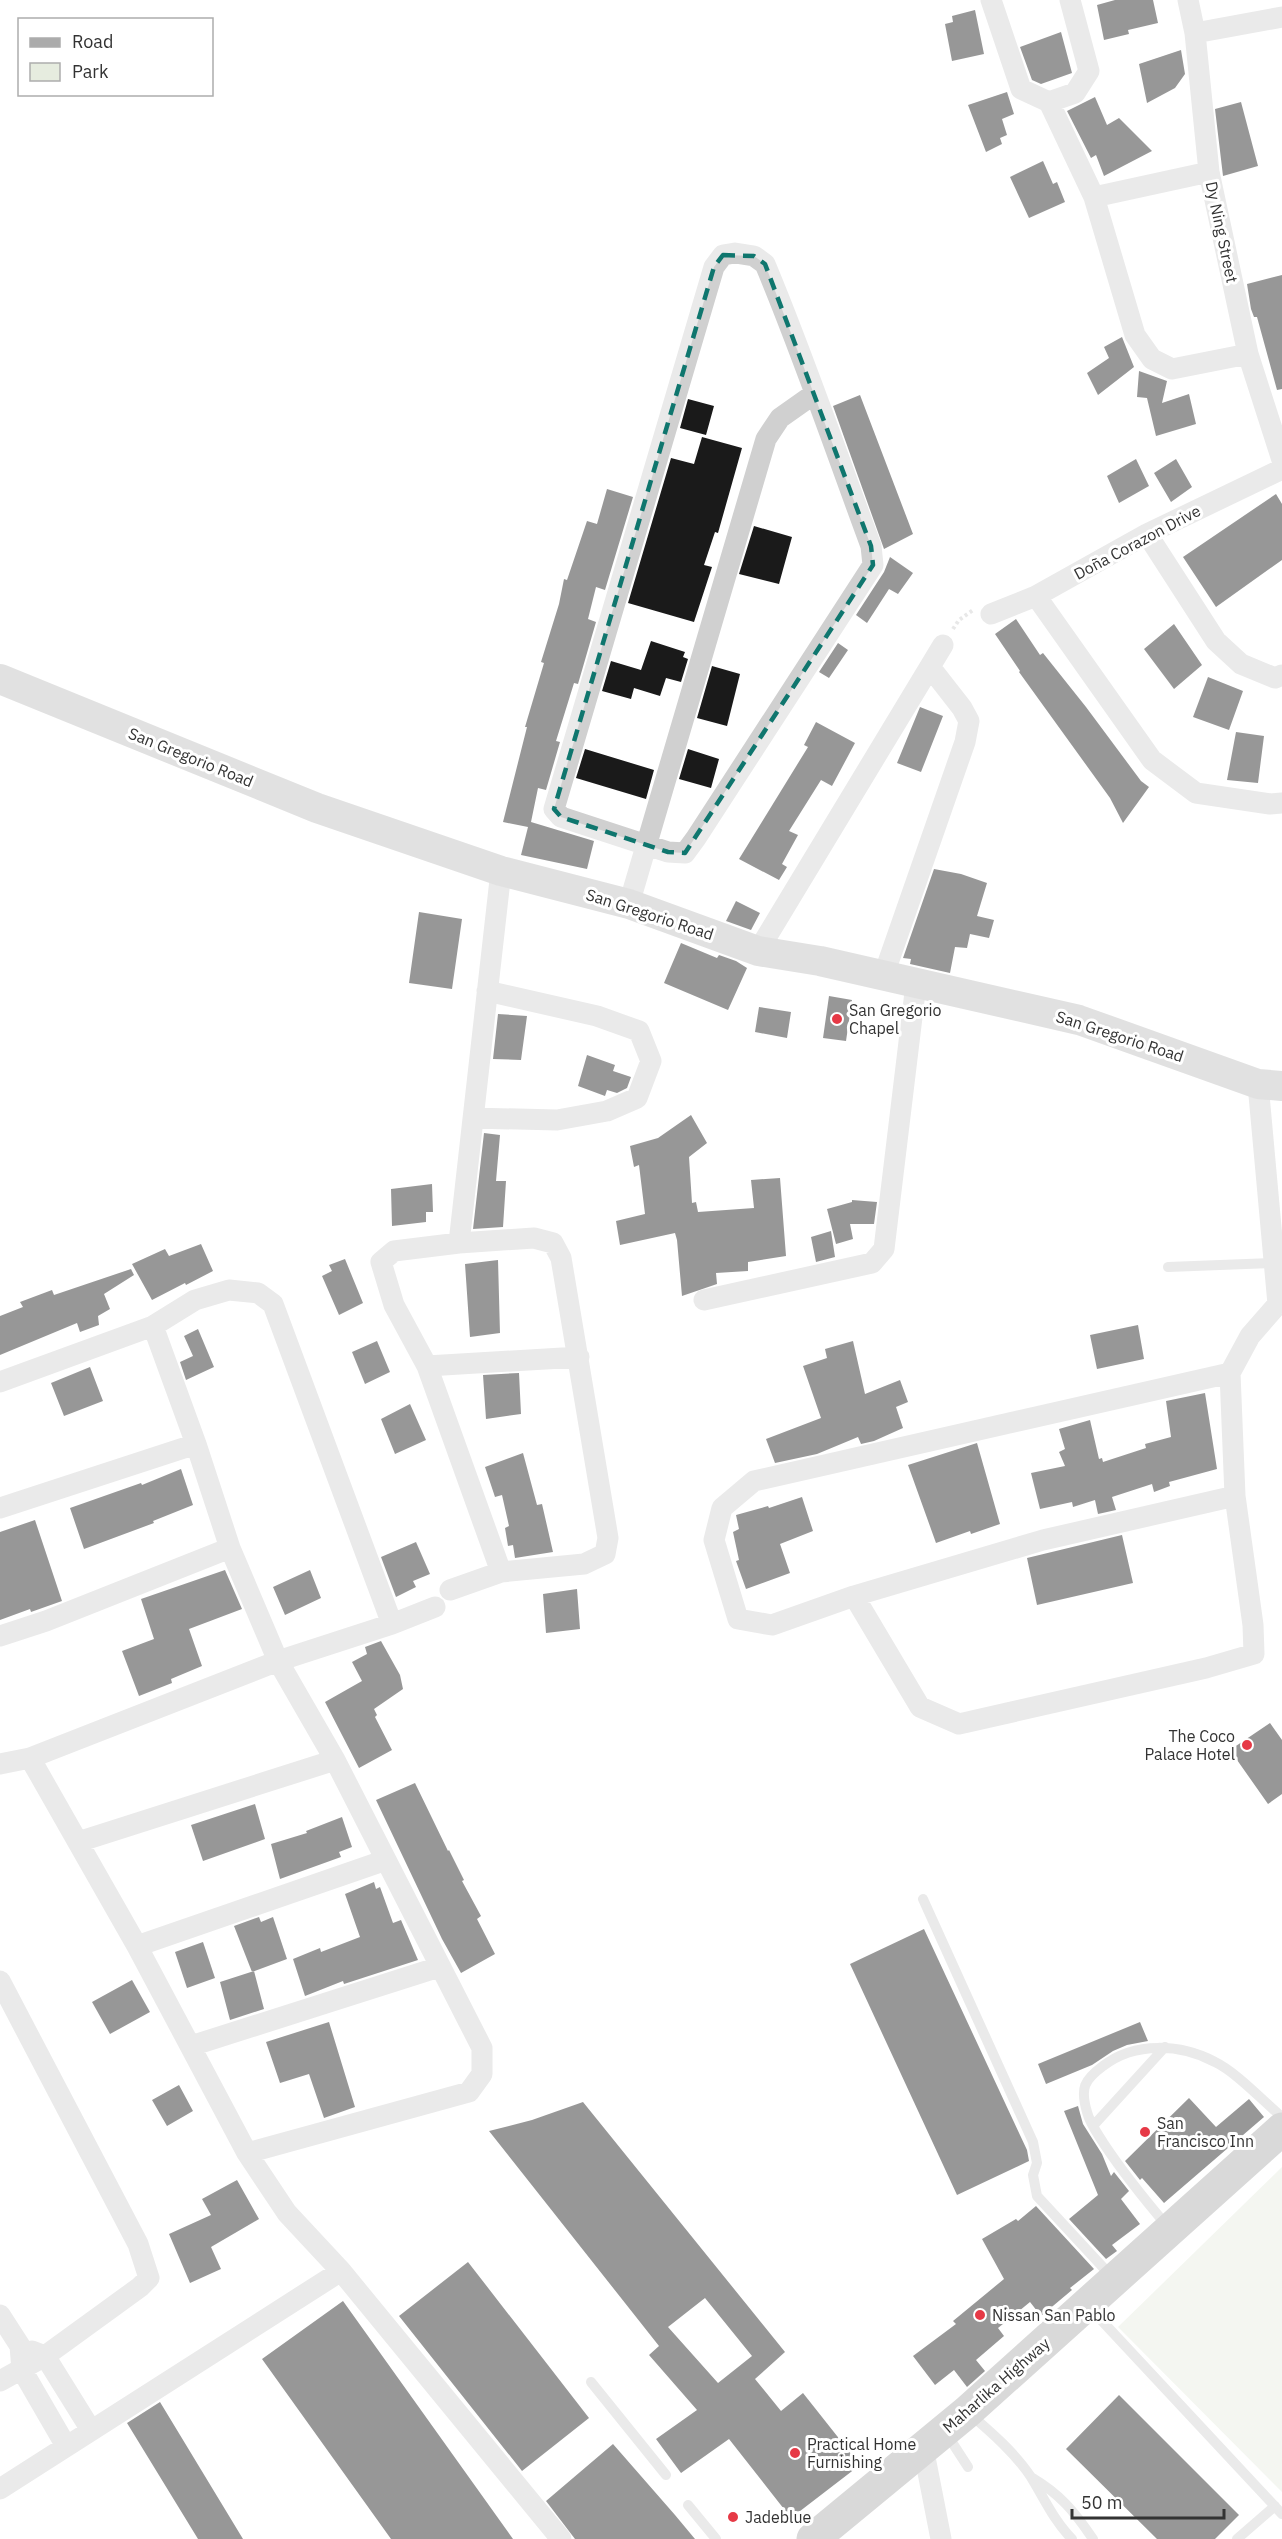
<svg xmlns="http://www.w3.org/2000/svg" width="1282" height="2539" viewBox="0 0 1282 2539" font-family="'IBM Plex Sans',sans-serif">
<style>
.green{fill:#e6ecdf}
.building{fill:#1a1a1a;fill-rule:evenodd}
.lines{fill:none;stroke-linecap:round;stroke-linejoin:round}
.path{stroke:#cdcdcd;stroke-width:4;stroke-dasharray:3 3;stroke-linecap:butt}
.lane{stroke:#d0d0d0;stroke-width:10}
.street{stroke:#d0d0d0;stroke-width:21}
.secondary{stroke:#bdbdbd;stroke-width:30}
.primary{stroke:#ababab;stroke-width:33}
.marked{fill:none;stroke:#0f766e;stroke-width:4.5;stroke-dasharray:12 8;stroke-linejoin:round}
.poi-dot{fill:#e63946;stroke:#fff;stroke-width:2}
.labels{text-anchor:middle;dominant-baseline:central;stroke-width:6;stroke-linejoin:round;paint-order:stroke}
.street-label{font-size:16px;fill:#333;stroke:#fff}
.poi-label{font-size:16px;fill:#333;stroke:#fff;text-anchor:start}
</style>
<rect width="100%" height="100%" fill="#fff"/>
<path class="green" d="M1282 2167V2492L1118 2327Z"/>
<path class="building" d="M1115 0H1153L1158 23 1128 30 1129 34 1104 40 1097 5Z
M975 10 984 54 952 61 945 24 953 22 952 16Z
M1061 32 1072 73 1041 84 1032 80 1020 47Z
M1181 50 1185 74 1175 88 1147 103 1139 64Z
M1007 92 1014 114 1002 119 1007 135 1000 138 1002 144 986 152 968 105Z
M1095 97 1107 125 1119 118 1152 151 1104 176 1096 155 1091 158 1067 111Z
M1241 102 1258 166 1223 176 1215 109Z
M1043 161 1053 184 1057 182 1065 202 1029 218 1010 177Z
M1282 275V389L1277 390 1257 317H1254L1251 309 1247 284Z
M1122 337 1134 367 1098 395 1087 373 1109 358 1104 347Z
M1139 371 1167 381 1162 403 1189 394 1196 424 1156 436 1147 398 1137 397Z
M860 395 913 534 884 549 833 406Z
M688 399 714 406 706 435 680 428Z
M702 437 742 448 718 533 715 532 704 565 712 567 694 622 628 603 671 458 694 464Z
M1136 459 1149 486 1119 503 1107 476Z
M1176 459 1192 487 1171 502 1154 473Z
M607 489 633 497 605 590 596 587 588 619 596 622 578 684 574 683 556 741 560 742 546 790 538 788 531 822 594 841 587 869 521 855 528 827 503 822 527 727H525L544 663 541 662 559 604 564 579 567 580 587 521 597 524Z
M1276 494 1282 504V560L1216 607 1183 557Z
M754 526 792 537 779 584 739 574Z
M890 557 913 573 898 594 889 589 867 623 856 615 884 572Z
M1016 619 1040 655 1043 653 1086 707 1141 781 1149 787 1123 823 1110 798 1019 672 1020 671 995 634Z
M1174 624 1202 665 1174 689 1144 649Z
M651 641 685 652 683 657 688 659 681 682 666 678 660 696 634 688 631 699 602 691 611 661 641 670Z
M838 643 848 650 829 678 819 672Z
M712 666 740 674 727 726 697 718Z
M1208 677 1243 691 1229 730 1193 717Z
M920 707 943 716 921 772 897 763Z
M816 722 855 743 832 786 821 780 789 831 798 835 782 864 787 867 779 880 739 859 808 747 804 745Z
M1236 732 1264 736 1258 783 1227 780Z
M585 749 654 770 646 799 576 778Z
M688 749 719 759 711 788 679 779Z
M934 869 961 874 987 883 977 916 994 920 989 938 970 934 967 948 955 947 950 973 910 964 911 959 903 958Z
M736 901 760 913 751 930 726 921Z
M419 912 462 919 452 989 409 983Z
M681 943 717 958 719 955 736 961 747 968 728 1010 664 983Z
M829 996 852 1000 846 1041 823 1038Z
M759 1007 791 1012 787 1038 755 1032Z
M498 1014 527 1016 521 1060 493 1059Z
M587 1055 615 1065 613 1071 631 1077 627 1088 617 1093 607 1090 605 1096 578 1086Z
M691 1115 707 1143 689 1157 692 1203 696 1202 698 1212 754 1208 751 1180 780 1178 786 1256 748 1262V1271L716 1273 717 1284 682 1296 677 1240 675 1233 620 1245 616 1221 645 1214 639 1165 634 1167 630 1146 658 1138Z
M484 1133 500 1135 496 1181H506L503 1227 473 1229Z
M432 1184 433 1212H426V1222L392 1226 391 1189Z
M852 1200 877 1202 874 1224H850L853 1239 836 1244 827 1209 852 1202Z
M831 1231 835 1257 816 1262 811 1237Z
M201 1244 213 1271 186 1285 185 1283 152 1300 132 1264 165 1249 169 1256Z
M345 1259 363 1303 339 1315 322 1276 332 1271 329 1265Z
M498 1260 500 1333 470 1337 465 1264Z
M131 1269 134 1275 104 1294 110 1309 98 1316 99 1325 80 1332 77 1323 0 1355V1316L23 1307 20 1302 52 1290 54 1295Z
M1138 1325 1144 1359 1097 1369 1090 1335Z
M198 1329 214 1367 186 1380 180 1362 193 1356 184 1336Z
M377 1341 390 1372 365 1384 352 1352Z
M853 1341 865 1394 900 1380 908 1402 896 1407 903 1428 874 1441 861 1444 858 1437 817 1454 775 1463 766 1439 821 1418 803 1366 827 1358 825 1349Z
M90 1367 103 1401 64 1416 51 1383Z
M519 1373 521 1414 486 1419 483 1375Z
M1205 1393 1217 1469 1169 1482 1170 1486 1154 1492 1152 1484 1112 1497 1116 1510 1098 1514 1095 1500 1073 1507 1072 1502 1040 1509 1031 1473 1065 1466 1059 1452 1065 1449 1059 1429 1090 1420 1099 1459 1102 1458 1103 1462 1146 1448 1145 1444 1171 1437 1166 1401Z
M410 1404 426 1440 395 1454 381 1419Z
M977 1443 1000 1524 971 1534 970 1531 936 1543 908 1465Z
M523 1453 537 1505 542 1504 553 1552 515 1558 513 1545 508 1546 505 1528 509 1526 502 1495 495 1497 485 1467Z
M181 1469 193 1505 153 1521 154 1523 84 1549 70 1508 141 1483 142 1485Z
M802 1497 813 1531 780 1544 790 1573 746 1589 736 1561 739 1560 733 1532 739 1529 736 1515 768 1506 769 1508Z
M35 1520 62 1601 31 1612 30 1609 0 1620V1532Z
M1122 1535 1133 1583 1037 1605 1027 1558Z
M416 1542 430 1574 413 1581 416 1587 396 1597 381 1557Z
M225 1570 242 1609 189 1629 202 1666 171 1679 172 1683 139 1696 122 1651 154 1639 141 1599Z
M310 1570 321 1598 285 1615 273 1587Z
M577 1589 580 1629 546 1633 543 1594Z
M381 1641 400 1675 403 1689 374 1709 377 1715 375 1717 392 1750 359 1768 325 1702 362 1681 352 1662 367 1654 365 1647Z
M1270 1723 1282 1740V1794L1268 1804 1230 1750Z
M415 1783 448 1851 449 1850 464 1880 462 1881 481 1916 477 1919 495 1954 461 1973 442 1939 376 1800Z
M255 1804 265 1839 203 1861 191 1825Z
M342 1817 352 1847 339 1852 341 1857 280 1879 271 1844 307 1833 306 1831Z
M374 1882 376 1889 380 1887 393 1923 401 1920 418 1960 344 1984 343 1981 305 1996 293 1959 320 1948 321 1952 360 1937 345 1894Z
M259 1917 261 1922 273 1917 287 1959 252 1972 234 1926Z
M924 1929 1027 2150 1029 2161 957 2195 850 1964Z
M203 1942 215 1978 187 1988 175 1952Z
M254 1971 264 2009 230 2020 220 1982Z
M132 1980 150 2012 110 2034 92 2002Z
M329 2022 355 2107 324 2118 309 2074 280 2083 266 2042Z
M1140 2022 1148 2041 1127 2045 1113 2051 1092 2065 1046 2084 1038 2064Z
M179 2085 193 2111 167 2126 152 2100Z
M1189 2098 1216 2127 1249 2099 1264 2117 1164 2203 1142 2178 1140 2180 1125 2161Z
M583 2102 785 2352 755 2379 781 2411 803 2393 860 2465 791 2518 729 2439 681 2473 656 2439 697 2410 649 2355 659 2346 489 2131 532 2120ZM705 2298 752 2356 718 2383 668 2327Z
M1078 2106 1083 2124 1102 2154 1111 2176 1114 2172 1129 2191 1121 2199 1140 2224 1112 2245 1117 2251 1106 2259 1069 2219 1098 2195 1064 2111Z
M237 2180 259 2219 211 2247 221 2269 190 2283 169 2234 211 2215 202 2199Z
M1036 2206 1094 2269 1070 2288 1072 2290 1041 2316 1030 2302 998 2328 1004 2336 976 2360 985 2371 967 2387 954 2370 935 2385 913 2356 956 2324 953 2321 1004 2279 982 2239 1016 2219 1018 2221Z
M468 2262 589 2418 522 2471 399 2316Z
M343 2301 513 2539H391L262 2359Z
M1119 2395 1239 2515 1215 2539H1157L1066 2449Z
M160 2402 243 2539H198L127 2423Z
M613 2444 675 2515 695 2539H575L546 2501Z"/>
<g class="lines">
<path class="path" d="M953 629 959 620 973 610"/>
<path class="lane" d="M1168 1267 1273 1263
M923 1899 1033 2142 1037 2163 1033 2175 1037 2196 1112 2277
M1093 2126 1165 2047
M1168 2227C1145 2200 1124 2174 1104 2144 1098 2134 1090 2124 1087 2112 1080 2088 1084 2080 1103 2066 1135 2041 1181 2044 1215 2062 1236 2072 1263 2101 1282 2117
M1089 2307 1282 2514
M591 2382 666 2475
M970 2414C992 2433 1015 2453 1031 2477 1044 2498 1054 2521 1072 2539
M946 2433 968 2467
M1031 2477C1060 2494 1074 2511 1093 2539
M688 2505 716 2539
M1237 2539 1275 2506"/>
<path class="street" d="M991 0 1021 89 1049 102 1094 197 1135 335 1152 359 1172 369 1248 354
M1188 0 1195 33 1209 172 1248 354 1282 460
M1195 33 1282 17
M1049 102 1075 93 1089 71 1070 0
M1094 197 1209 172
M735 253 754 256 765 264C804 357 836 452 871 546L873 565 696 838 685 853 668 852 561 817 554 809 714 267 723 255Z
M1147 534 1216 641 1241 664 1275 678 1282 675
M1036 596 1152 760 1196 793 1270 804 1282 803
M991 614 1036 596 1147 534 1282 469
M629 904 766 439 780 418 814 394
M758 951 943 645
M883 977 965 742 969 721 962 708 930 667
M1258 1084 1278 1304
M473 1118 557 1120 607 1111 637 1098 651 1061 639 1031 597 1016 487 991
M459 1243 501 871
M704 1300 872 1263 884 1249 916 984
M153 1326 196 1444 230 1548 278 1661 335 1760 482 2048V2074L469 2092 247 2153
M427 1366 579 1357
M1230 1373 754 1481 722 1508 714 1540 738 1619 772 1625 854 1596 1043 1540 1235 1496
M0 1382 153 1326 195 1300 229 1290 258 1293 273 1304 392 1624
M0 1508 196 1444
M450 1590 501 1572 584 1564 605 1554 608 1538 561 1258 553 1243 534 1238 459 1243 394 1251 381 1262 394 1305 427 1366 501 1572
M854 1596 920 1707 959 1724 1206 1668 1254 1654 1253 1625 1235 1496 1230 1373 1250 1336 1278 1304 1282 1303
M0 1636 46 1621 230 1548
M30 1758 137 1946 247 2153 287 2213 341 2271
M0 1764 30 1758 278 1661 392 1624 435 1607
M78 1842 335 1760
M137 1946 386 1860
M0 1981 138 2244 149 2278 140 2287 45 2356 0 2381
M191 2046 439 1967
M0 2315 20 2346 22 2370 66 2446
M32 2351 45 2356 91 2430
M923 2447 941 2539
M0 2489 341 2271 561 2539"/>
<path class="secondary" d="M0 679 317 808 501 871 629 904 758 951 820 961 1079 1020 1258 1084 1282 1086"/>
<path class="primary" d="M813 2539 967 2412 1282 2129"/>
</g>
<path d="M0 0H1282V2539H0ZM723 255 754 256 765 264 871 546 873 565 685 853 668 852 561 817 554 809 714 267Z" fill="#fff" fill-opacity=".55" fill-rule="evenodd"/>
<path class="marked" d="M723 255 754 256 765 264 871 546 873 565 685 853 668 852 561 817 554 809 714 267Z"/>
<g class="poi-dot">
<circle cx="837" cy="1019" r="6"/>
<circle cx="1247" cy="1745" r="6"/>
<circle cx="1145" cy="2132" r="6"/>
<circle cx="980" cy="2315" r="6"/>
<circle cx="795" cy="2453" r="6"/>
<circle cx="733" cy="2517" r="6"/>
</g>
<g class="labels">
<g class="street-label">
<text transform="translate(1222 232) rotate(78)">Dy Ning Street</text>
<text transform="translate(1137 542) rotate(-28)">Doña Corazon Drive</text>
<text transform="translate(191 757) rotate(22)">San Gregorio Road</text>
<text transform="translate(650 914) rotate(18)">San Gregorio Road</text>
<text transform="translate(1120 1036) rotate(18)">San Gregorio Road</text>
<text transform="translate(996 2385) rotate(-41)">Maharlika Highway</text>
</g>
<g class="poi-label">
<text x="849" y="1010">San Gregorio<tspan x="849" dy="18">Chapel</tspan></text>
<text x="1235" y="1736" text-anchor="end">The Coco<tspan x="1235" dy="18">Palace Hotel</tspan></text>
<text x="1157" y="2123">San<tspan x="1157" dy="18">Francisco Inn</tspan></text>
<text x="992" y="2315">Nissan San Pablo</text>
<text x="807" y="2444">Practical Home<tspan x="807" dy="18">Furnishing</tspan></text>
<text x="745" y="2517">Jadeblue</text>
</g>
</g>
<rect x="18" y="18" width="195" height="78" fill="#ffffff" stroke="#adadad" stroke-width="1.5"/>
<rect x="30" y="38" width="30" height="9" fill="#ababab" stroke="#adadad" stroke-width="1.5"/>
<text x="72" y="48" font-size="18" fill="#333333">Road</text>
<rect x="30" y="63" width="30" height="18" fill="#e6ecdf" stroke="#adadad" stroke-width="1.5"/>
<text x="72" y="78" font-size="18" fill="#333333">Park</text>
<path d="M1072 2509v9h152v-9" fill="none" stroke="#333333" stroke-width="3"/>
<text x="1081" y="2509" font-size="18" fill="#333333" stroke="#ffffff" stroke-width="4.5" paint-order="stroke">50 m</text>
</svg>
